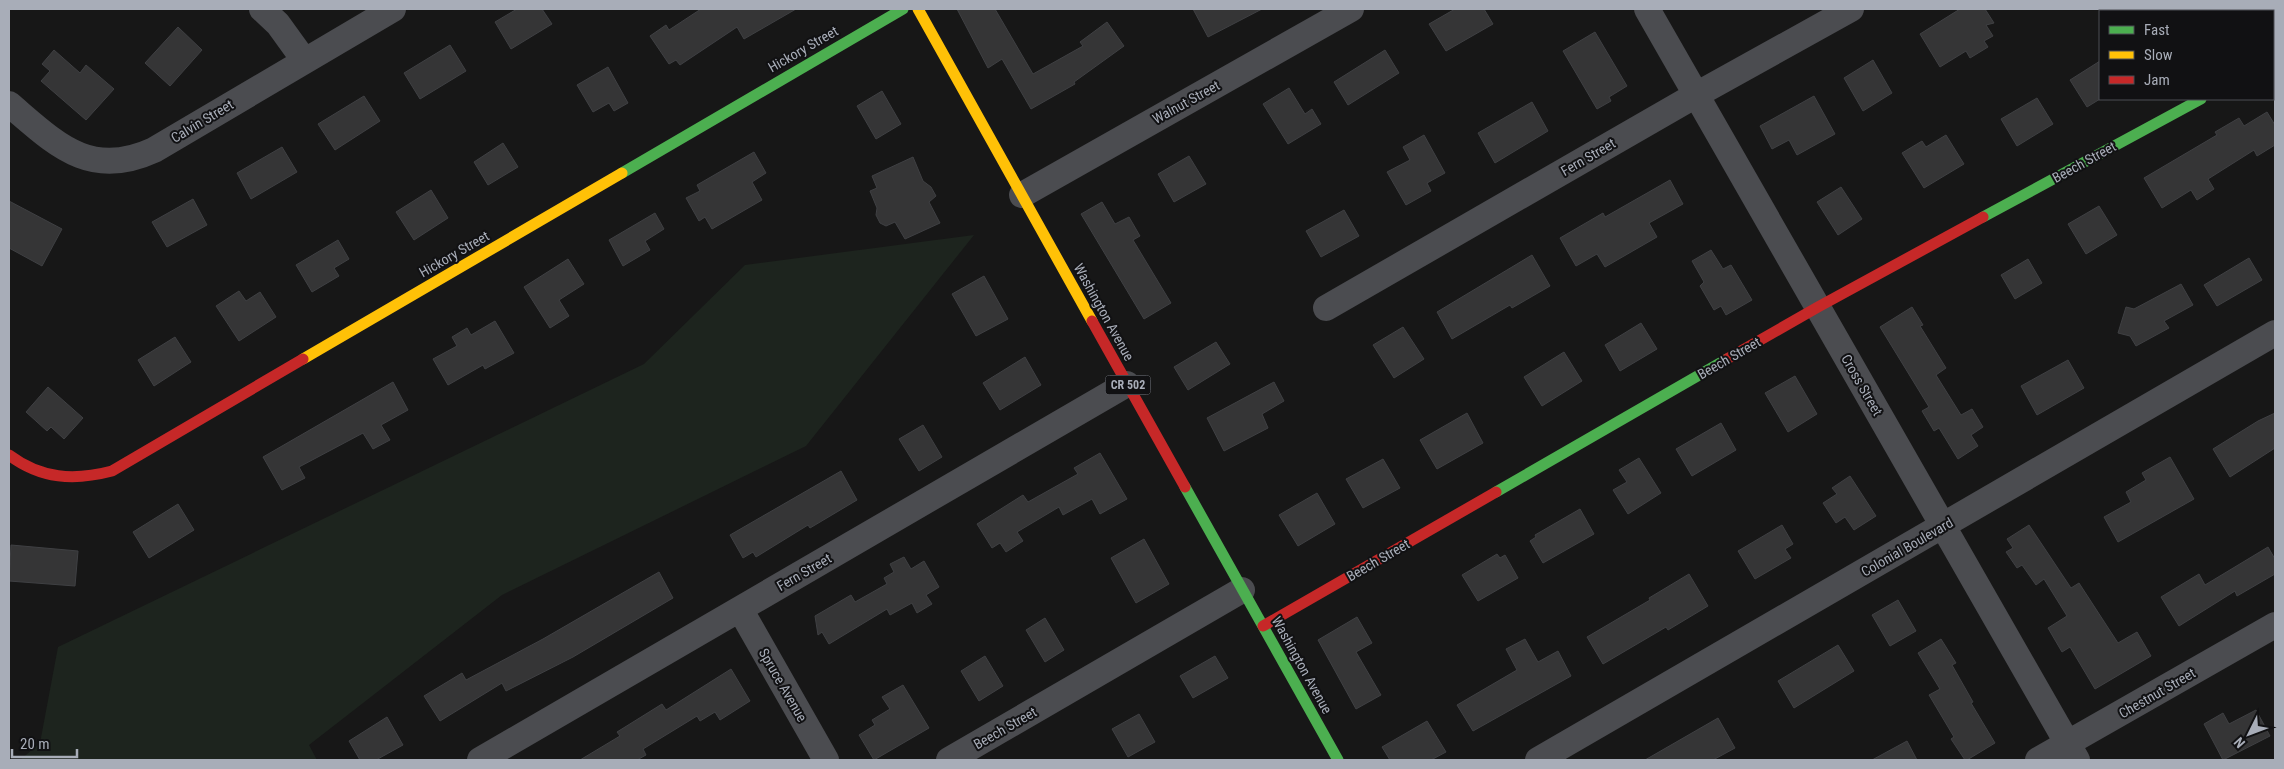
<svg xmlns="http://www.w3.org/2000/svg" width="2284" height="769" viewBox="0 0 2284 769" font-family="'Roboto Condensed',sans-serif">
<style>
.green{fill:#1d241e}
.building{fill:#353536;stroke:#3f4043}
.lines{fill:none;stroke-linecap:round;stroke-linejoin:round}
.street{stroke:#4b4c50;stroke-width:26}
.fast{stroke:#4caf50;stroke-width:11}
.slow{stroke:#ffc107;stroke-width:11}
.jam{stroke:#c62828;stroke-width:11}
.labels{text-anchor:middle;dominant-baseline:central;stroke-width:4;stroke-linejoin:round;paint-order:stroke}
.shield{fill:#111113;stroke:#7b7e86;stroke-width:1}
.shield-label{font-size:12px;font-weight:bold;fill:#a8adb8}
.street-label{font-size:14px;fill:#a8adb8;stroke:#111113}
</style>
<rect width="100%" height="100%" fill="#171717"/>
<path class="green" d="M974 235 806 446 502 595 309 745 317 760H20L40 743 58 647 644 364 745 265Z"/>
<path class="building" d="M517 9H542L552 24 511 49 495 22Z
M701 9H796L744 39 737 27 680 65 676 60 669 64 650 36 666 25 669 30Z
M957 9H995L1033 74 1083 46 1080 42 1107 22 1124 46 1074 82 1075 84 1031 109 1002 59 988 68Z
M1193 9H1262L1208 37Z
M1455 9H1484L1493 24 1446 51 1429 24Z
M1960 9H1985L1994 23 1986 25 1993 36 1984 41 1988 47 1970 58 1966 51 1940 67 1920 34Z
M178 27 202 50 170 86 145 63Z
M1595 32 1627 86 1609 97 1611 101 1597 109 1563 51Z
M450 45 466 71 420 99 404 73Z
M54 50 80 73 86 65 114 89 86 120 41 81 50 71 42 64Z
M1385 50 1399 73 1348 105 1334 82Z
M1873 60 1892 93 1863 111 1844 78Z
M2100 61V99L2087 107 2070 80Z
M608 67 628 103 614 111 609 103 593 112 577 85Z
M1289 88 1305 114 1312 109 1321 124 1288 144 1263 104Z
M882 91 901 124 876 139 857 106Z
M364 96 380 121 335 150 318 124Z
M1814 96 1835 134 1797 155 1789 140 1772 149 1760 126Z
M2037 98 2053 124 2017 146 2001 119Z
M1532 102 1548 131 1495 163 1478 133Z
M2267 112 2275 125V145L2257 156 2254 150 2208 179 2214 189 2197 200 2191 190 2162 208 2144 178 2217 135 2215 132 2239 118 2244 126Z
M1424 135 1445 173 1427 183 1431 191 1406 205 1387 172 1410 160 1403 147Z
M1946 135 1964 164 1924 188 1902 153 1922 141 1926 147Z
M503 143 518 167 488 185 474 162Z
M282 147 297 172 251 199 237 173Z
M754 152 766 173 752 182 762 200 712 229 705 217 699 221 686 198 700 191 697 185Z
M1189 156 1206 184 1174 202 1158 174Z
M913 157 923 181 931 187 936 196 929 202 940 223 905 239 895 222 886 226 880 223 876 215 877 208 870 191 877 188 872 176Z
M1670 180 1683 204 1649 223 1657 237 1605 267 1597 254 1576 266 1560 238 1603 213 1605 217Z
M1841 187 1862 219 1838 235 1817 202Z
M431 190 448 218 414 240 396 212Z
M193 199 207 225 167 247 152 222Z
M9 201 62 229 42 266 9 248Z
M1102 202 1115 224 1129 217 1140 236 1133 240 1171 303 1144 319 1081 214Z
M2099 206 2117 235 2086 254 2068 224Z
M1344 210 1359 236 1321 257 1306 231Z
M655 213 664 229 645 241 650 250 623 266 609 240Z
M338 240 349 259 334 268 339 276 312 292 296 265Z
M1711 250 1723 269 1731 265 1752 300 1726 315 1721 306 1714 310 1700 286 1704 282 1692 261Z
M1532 255 1550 286 1512 308 1510 305 1452 339 1437 312Z
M2249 258 2262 280 2217 306 2204 285Z
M568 259 584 284 559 300 569 316 550 328 524 287Z
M2028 259 2042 283 2015 299 2001 275Z
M984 276 1008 319 976 336 952 294Z
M2181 284 2193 305 2164 321 2169 328 2136 346 2130 336 2118 333 2126 307 2134 309Z
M239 291 246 301 260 292 276 317 239 341 216 306Z
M1912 307 1923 325 1920 326 1946 368 1936 375 1961 415 1972 409 1983 427 1971 435 1978 446 1958 459 1939 428 1934 431 1922 411 1929 407 1880 327Z
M495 321 514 353 485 369 483 365 448 385 433 359 457 346 452 337 467 328 471 335Z
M1641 323 1657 349 1620 371 1605 345Z
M1403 327 1424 359 1394 378 1373 345Z
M175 337 191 362 154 386 138 360Z
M1216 342 1230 364 1188 390 1174 367Z
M1564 352 1582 381 1542 406 1524 377Z
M1025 357 1041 385 1000 410 983 383Z
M2068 360 2084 388 2037 415 2021 386Z
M1795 376 1817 414 1788 432 1765 393Z
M393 382 408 410 381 425 390 440 373 449 363 433 299 467 305 478 282 490 263 457Z
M1274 382 1284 401 1262 414 1268 428 1224 451 1207 418Z
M48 387 83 418 64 439 51 427 47 431 26 412Z
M1467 413 1483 443 1437 469 1420 440Z
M2275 413V448L2230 477 2213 449 2258 421Z
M1721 423 1736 450 1692 476 1676 449Z
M923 425 942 457 919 471 899 439Z
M1100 453 1127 499 1100 514 1092 499 1063 515 1059 507 1017 532 1023 541 1006 552 1000 543 992 548 977 524 1023 495 1028 502 1078 474 1074 468Z
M2170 457 2194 499 2118 542 2104 517 2131 502 2126 492 2146 480 2142 473Z
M1639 458 1661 493 1628 514 1613 490 1627 482 1619 470Z
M1383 459 1400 488 1363 508 1346 479Z
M841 471 857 500 810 528 808 525 756 557 753 552 743 558 730 535Z
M1850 476 1876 516 1854 530 1845 517 1836 523 1823 503 1837 494 1832 488Z
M1317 493 1335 524 1298 546 1279 515Z
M178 504 194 530 149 558 133 532Z
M1580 509 1594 534 1543 563 1530 541 1536 537 1535 535Z
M1782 525 1793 544 1785 549 1791 558 1755 579 1738 551Z
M2029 525 2071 588 2079 583 2118 643 2137 632 2151 656 2095 689 2070 647 2062 652 2048 628 2067 616 2044 579 2036 585 2022 565 2017 568 2006 552 2013 548 2007 539Z
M1144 539 1169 584 1136 603 1111 558Z
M11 545 78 551 75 586 9 581Z
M2268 547 2275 559V574L2237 596 2235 591 2179 626 2161 597 2199 574 2205 585Z
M1497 554 1500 558 1505 555 1518 578 1478 601 1462 575Z
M904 557 911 569 924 561 939 587 926 595 932 604 917 613 912 603 890 615 887 609 829 644 822 632 818 635 815 616 851 595 855 602 887 584 884 578 894 572 890 564Z
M659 572 673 598 573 657 506 691 502 683 440 721 424 696 462 673 466 680 543 639Z
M1689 574 1708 606 1668 630 1666 627 1603 664 1587 637 1650 600 1649 598Z
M1898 600 1916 631 1890 646 1872 615Z
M1357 617 1372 643 1356 652 1381 695 1356 709 1318 640Z
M1045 618 1064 650 1045 662 1026 630Z
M1525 639 1538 662 1558 651 1571 676 1473 731 1457 705 1517 670 1506 649Z
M1941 639 1956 663 1952 665 1973 702 1971 703 1995 743 1967 760H1965L1951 739 1954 737 1929 695 1940 689 1918 653Z
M1838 645 1854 671 1794 708 1778 681Z
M985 656 1003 686 979 701 961 671Z
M1215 656 1228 678 1193 698 1180 676Z
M731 669 750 701 720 720 715 712 700 721 697 716 643 749 646 755 637 760H580L620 736 617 732 662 704 666 710Z
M903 685 929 728 874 760 859 735 875 725 872 720 890 709 882 697Z
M2256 710 2270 736 2223 760 2204 724 2223 713 2229 724Z
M1139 714 1155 742 1128 757 1112 729Z
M387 717 403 745 376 760H360L349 741Z
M1718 718 1735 748 1713 760H1645Z
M1427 721 1446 752 1431 760H1390L1382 747Z
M1907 741 1917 760H1872Z"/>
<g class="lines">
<path class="street" d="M262 9 278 24 304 60
M1647 9 2077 760
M2273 17 2275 22
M2273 60 2275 58
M9 104C55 143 89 180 154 150L393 9
M1022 195 1351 9
M1326 308 1696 95 1851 9
M740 609 826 760
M480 760 1127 384
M949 760 1242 590
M1538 760 2275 333
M2038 760 2275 625"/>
<path class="fast" d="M622 173 903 9
M1983 217 2201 99
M1185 487 1338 760
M1496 492 1727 359"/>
<path class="slow" d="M918 9 1092 321
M303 359 622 173"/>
<path class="jam" d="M1092 321 1185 487
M1727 359 1818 307 1983 217
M9 455C41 479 74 481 112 471L303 359
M1263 626 1496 492"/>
</g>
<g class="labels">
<rect class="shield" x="1105.5" y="375.5" width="45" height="19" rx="4"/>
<g class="shield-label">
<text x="1128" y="385">CR 502</text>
</g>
<g class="street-label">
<text transform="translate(803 49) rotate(-30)">Hickory Street</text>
<text transform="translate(1186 102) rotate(-29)">Walnut Street</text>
<text transform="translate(202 121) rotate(-31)">Calvin Street</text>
<text transform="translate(1588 157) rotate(-30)">Fern Street</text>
<text transform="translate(2084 162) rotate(-29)">Beech Street</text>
<text transform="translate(454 254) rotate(-30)">Hickory Street</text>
<text transform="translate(1104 312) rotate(61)">Washington Avenue</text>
<text transform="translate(1729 358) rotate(-30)">Beech Street</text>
<text transform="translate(1862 385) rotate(60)">Cross Street</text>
<text transform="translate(1907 547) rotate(-30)">Colonial Boulevard</text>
<text transform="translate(1378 560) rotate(-30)">Beech Street</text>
<text transform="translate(804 572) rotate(-30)">Fern Street</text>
<text transform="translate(1302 665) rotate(61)">Washington Avenue</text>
<text transform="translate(783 685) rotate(60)">Spruce Avenue</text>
<text transform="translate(2157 693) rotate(-30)">Chestnut Street</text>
<text transform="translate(1005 728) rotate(-30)">Beech Street</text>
</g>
</g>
<rect width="2284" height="769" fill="none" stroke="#a8adb8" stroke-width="20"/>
<rect x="2099" y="10" width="175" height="90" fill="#111113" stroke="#4d4f55"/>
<rect x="2109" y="26" width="25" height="8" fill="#4caf50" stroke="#4d4f55"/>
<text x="2144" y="35" font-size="15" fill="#a8adb8">Fast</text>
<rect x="2109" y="51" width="25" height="8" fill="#ffc107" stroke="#4d4f55"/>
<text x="2144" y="60" font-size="15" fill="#a8adb8">Slow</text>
<rect x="2109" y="76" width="25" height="8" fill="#c62828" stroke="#4d4f55"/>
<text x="2144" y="85" font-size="15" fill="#a8adb8">Jam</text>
<g transform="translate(2249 734) rotate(228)" stroke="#111113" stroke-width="4" paint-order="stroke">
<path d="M0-4L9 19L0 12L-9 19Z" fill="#a8adb8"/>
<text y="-8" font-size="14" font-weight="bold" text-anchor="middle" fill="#a8adb8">N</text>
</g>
<path d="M12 749v8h65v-8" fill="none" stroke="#a8adb8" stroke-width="2.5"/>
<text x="20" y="749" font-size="15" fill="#a8adb8" stroke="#111113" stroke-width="4" paint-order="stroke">20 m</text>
</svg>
